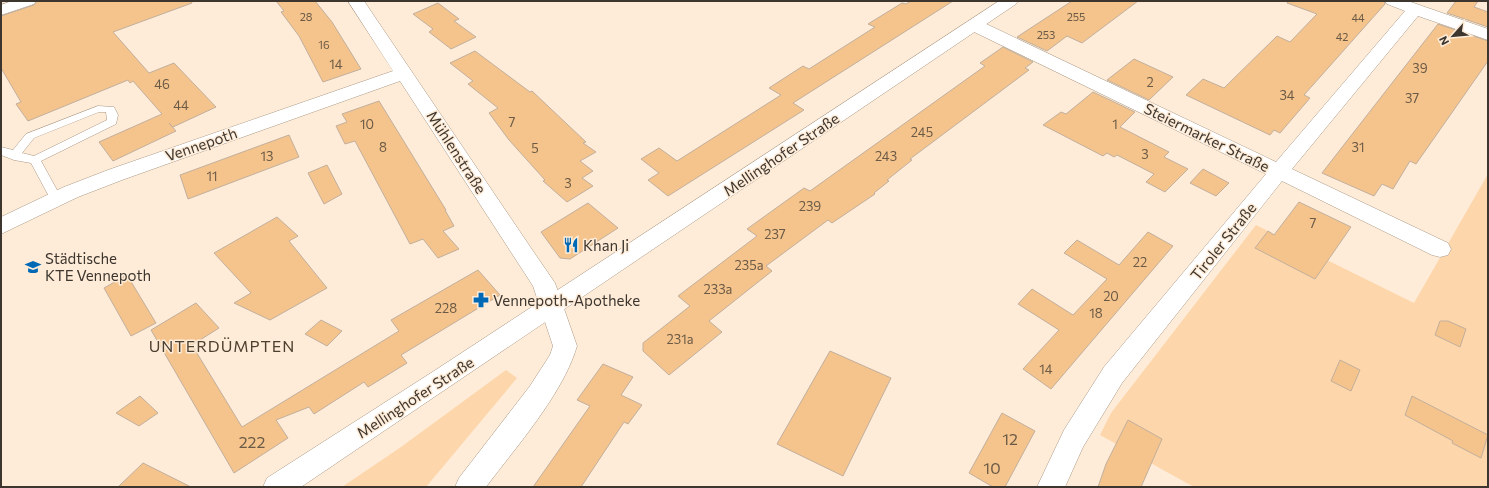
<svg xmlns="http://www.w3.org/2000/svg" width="1489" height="488" viewBox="0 0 1489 488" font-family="Commissioner,sans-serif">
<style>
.green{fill:#fdd6ab}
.building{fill:#f5c48c;stroke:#c1af9d}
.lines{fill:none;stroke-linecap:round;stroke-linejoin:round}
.service-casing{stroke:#a99986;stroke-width:1}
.minor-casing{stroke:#a99986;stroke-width:1}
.secondary-casing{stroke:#a99986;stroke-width:1}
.service{fill:#fff;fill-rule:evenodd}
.minor{fill:#fff;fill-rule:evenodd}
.secondary{fill:#fff;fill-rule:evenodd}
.labels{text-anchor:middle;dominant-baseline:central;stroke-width:3;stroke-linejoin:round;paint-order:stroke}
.far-number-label{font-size:11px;fill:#6b5a46}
.number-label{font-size:13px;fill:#6b5a46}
.street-label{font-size:15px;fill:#3d362f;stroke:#feecd8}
.poi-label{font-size:15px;fill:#3d362f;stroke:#feecd8;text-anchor:start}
.neighbourhood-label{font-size:16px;letter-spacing:1px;fill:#4e402f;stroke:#feecd8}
.near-number-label{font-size:16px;fill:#6b5a46}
</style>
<rect width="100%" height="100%" fill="#feecd8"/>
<path class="green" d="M1488 174V487H1194L1100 435 1111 413 1256 225 1414 303Z
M506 370 517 378 426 487H342L401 447Z"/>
<path class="building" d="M37 1H191L192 3 113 32 149 73 174 63 216 107 173 127 169 123 176 131 113 161 99 142 162 114 133 81 130 83 128 80 28 121 16 104 21 102 1 68V16L34 5Z
M276 1H315L332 22 361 69 323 82 299 36 281 12 284 11Z
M911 1H953L793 103 804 110 668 196 648 180 659 173 641 159 659 148 677 161 781 95 769 88 803 66 809 69 875 27 868 24 902 3 906 4Z
M1072 1H1138L1082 43 1067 36 1047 51 1017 37Z
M1288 1H1384L1385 4 1304 95 1310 98 1280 133 1274 130 1270 135 1186 95 1203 79 1224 88 1277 36 1290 42 1317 14 1287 3Z
M1456 1H1478L1474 7 1488 12V27L1447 13Z
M438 3 459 19 454 21 476 37 451 49 429 32 433 29 413 14Z
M1438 24 1488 41V61L1416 164 1410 161 1393 189 1382 184 1374 196 1322 173Z
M1003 47 1033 62 1025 68 1029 70 910 159 912 160 887 180 889 181 874 193 875 194 832 223 828 220 766 266 772 271 709 321 722 332 669 375 643 351V343L690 306 678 296 757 236 747 229 804 188 810 191 985 66 980 63Z
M475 51 530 92 532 91 586 142 583 143 596 152 580 161 593 171 582 178 593 186 567 202 543 181 545 180 509 140 489 113 498 108 468 84 473 81 450 63Z
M1134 59 1173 77 1149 100 1107 80Z
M1093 92 1135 112 1120 127 1169 152 1164 157 1188 169 1165 192 1146 182 1154 174 1117 155 1114 157 1107 153 1103 156 1043 125 1061 112 1066 114Z
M379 101 446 210H445L454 226 443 231 459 249 438 258 423 239 410 244 355 141 345 144 336 126 347 122 342 114Z
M289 135 299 157 188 199 180 175Z
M327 165 342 194 324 204 308 173Z
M1203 169 1229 183 1216 196 1190 183Z
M1299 202 1351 227 1315 279 1255 248 1268 231 1274 235Z
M588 203 618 228 570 259 560 258 541 232Z
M277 217 298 236 289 241 327 288 270 320 234 303 251 293 214 253Z
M1148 232 1173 246 1051 389 1023 369 1059 330 1018 304 1032 289 1073 315 1107 279 1064 253 1077 240 1119 265Z
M478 270 500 295 401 355 407 363 368 387 364 382 314 414 309 407 276 420 288 438 234 473 151 330 196 303 219 328 192 345 242 427 399 331 391 320Z
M127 275 156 323 131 336 104 288Z
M321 320 342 331 327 346 305 334Z
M1440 321H1448L1466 329 1460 347 1435 335Z
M830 351 891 378 843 476 777 444Z
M1340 360 1360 370 1351 391 1331 381Z
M603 364 633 377 621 395 642 405 628 424 624 422 581 487H533L590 406 577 400Z
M140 396 158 413 139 426 116 413Z
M1412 396 1488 435 1481 458 1452 443 1453 441 1405 415Z
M1002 413 1035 431 1005 487H993L969 473Z
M1128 420 1162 439 1141 487H1098L1106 464Z
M143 463 191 487H118Z"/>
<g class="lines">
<defs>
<path id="service" d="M98 106 114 107 118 115 116 124 41 161 62 199 60 202H52L31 163 14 160 1 155V147L13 150 26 134ZM99 112H106L107 120 34 156 22 153 34 138Z"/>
<path id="minor" d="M12 1H36L34 4 1 15V5Z
M348 1H364L535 254 555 283 577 346C563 394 516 447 486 487H455L459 478 530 386 550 355 553 346 533 286 400 81 122 180 78 197 1 234V217L64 187 108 170 393 71Z
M1385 1H1408L1488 29V40L1418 16 1292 169 1448 243 1451 249 1448 255 1440 257 1432 255 1282 181 1122 383 1083 447 1065 487H1037L1064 430 1104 367 1266 174 968 29 966 25 968 21 974 20 980 21 1276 162 1405 11 1387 4Z"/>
<path id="secondary" d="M999 1H1018L1016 4 301 487H263L267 478 434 371Z"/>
</defs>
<use href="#service" class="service-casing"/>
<use href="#minor" class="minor-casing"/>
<use href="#secondary" class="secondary-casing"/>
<use href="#service" class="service"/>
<use href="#minor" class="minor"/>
<use href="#secondary" class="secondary"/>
</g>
<defs>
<symbol id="restaurant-bare" viewBox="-9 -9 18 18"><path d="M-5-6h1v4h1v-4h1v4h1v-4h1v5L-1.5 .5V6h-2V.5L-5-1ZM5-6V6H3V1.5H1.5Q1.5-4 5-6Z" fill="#0069b5" stroke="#feecd8" stroke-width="2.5" paint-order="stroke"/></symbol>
<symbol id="school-bare" viewBox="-9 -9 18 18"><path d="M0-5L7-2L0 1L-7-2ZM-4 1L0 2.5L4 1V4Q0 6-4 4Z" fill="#0069b5" stroke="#feecd8" stroke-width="2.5" paint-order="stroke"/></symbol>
<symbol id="pharmacy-bare" viewBox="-9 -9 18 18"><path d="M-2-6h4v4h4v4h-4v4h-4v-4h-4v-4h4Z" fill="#0069b5" stroke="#feecd8" stroke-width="2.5" paint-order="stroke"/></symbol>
</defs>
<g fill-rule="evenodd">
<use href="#restaurant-bare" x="560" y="234" width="22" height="22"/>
<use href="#school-bare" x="22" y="256" width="22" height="22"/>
<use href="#pharmacy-bare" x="470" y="289" width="22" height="22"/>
</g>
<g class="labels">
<g class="far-number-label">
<text x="306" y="16">28</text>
<text x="1076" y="16">255</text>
<text x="1358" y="17">44</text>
<text x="1046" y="34">253</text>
<text x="1342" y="36">42</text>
<text x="324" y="44">16</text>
</g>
<g class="number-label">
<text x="336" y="64">14</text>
<text x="1420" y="68">39</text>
<text x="1150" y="82">2</text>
<text x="162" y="84">46</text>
<text x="1287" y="95">34</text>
<text x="1412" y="98">37</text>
<text x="181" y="105">44</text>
<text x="512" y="122">7</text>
<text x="367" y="124">10</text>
<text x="1115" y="124">1</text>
<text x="922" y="132">245</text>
<text x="383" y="147">8</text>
<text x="1358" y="147">31</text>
<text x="535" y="148">5</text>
<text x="1145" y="154">3</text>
<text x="267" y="156">13</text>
<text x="886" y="156">243</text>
<text x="212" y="176">11</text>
<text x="568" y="183">3</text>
<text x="810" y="206">239</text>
<text x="1313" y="223">7</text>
<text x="775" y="234">237</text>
<text x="1140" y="262">22</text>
<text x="749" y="265">235a</text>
<text x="718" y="289">233a</text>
<text x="1111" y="296">20</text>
<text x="446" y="308">228</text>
<text x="1096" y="313">18</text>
<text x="680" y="339">231a</text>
<text x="1046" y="369">14</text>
</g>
<g class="street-label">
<text transform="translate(1207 137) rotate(26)">Steiermarker Straße</text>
<text transform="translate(201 144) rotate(-19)">Vennepoth</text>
<text transform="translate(457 152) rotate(57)">Mühlenstraße</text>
<text transform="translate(781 154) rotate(-34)">Mellinghofer Straße</text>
<text transform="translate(1223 241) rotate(-51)">Tiroler Straße</text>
<text transform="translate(415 397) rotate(-33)">Mellinghofer Straße</text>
</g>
<g class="poi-label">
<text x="583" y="245">Khan Ji</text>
<text x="45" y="258">Städtische<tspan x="45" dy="17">KTE Vennepoth</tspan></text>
<text x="493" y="300">Vennepoth-Apotheke</text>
</g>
<g class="neighbourhood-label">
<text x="222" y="345">UNTERDÜMPTEN</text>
</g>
<g class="near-number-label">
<text x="1010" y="438">12</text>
<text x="252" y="441">222</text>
<text x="992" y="467">10</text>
</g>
</g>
<rect width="1489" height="488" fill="none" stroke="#3d362f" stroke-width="4"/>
<g transform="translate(1453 36) rotate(243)" stroke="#feecd8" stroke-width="3" paint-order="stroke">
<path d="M0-3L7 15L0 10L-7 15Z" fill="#3d362f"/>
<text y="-6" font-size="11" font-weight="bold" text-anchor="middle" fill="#3d362f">N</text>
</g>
</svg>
